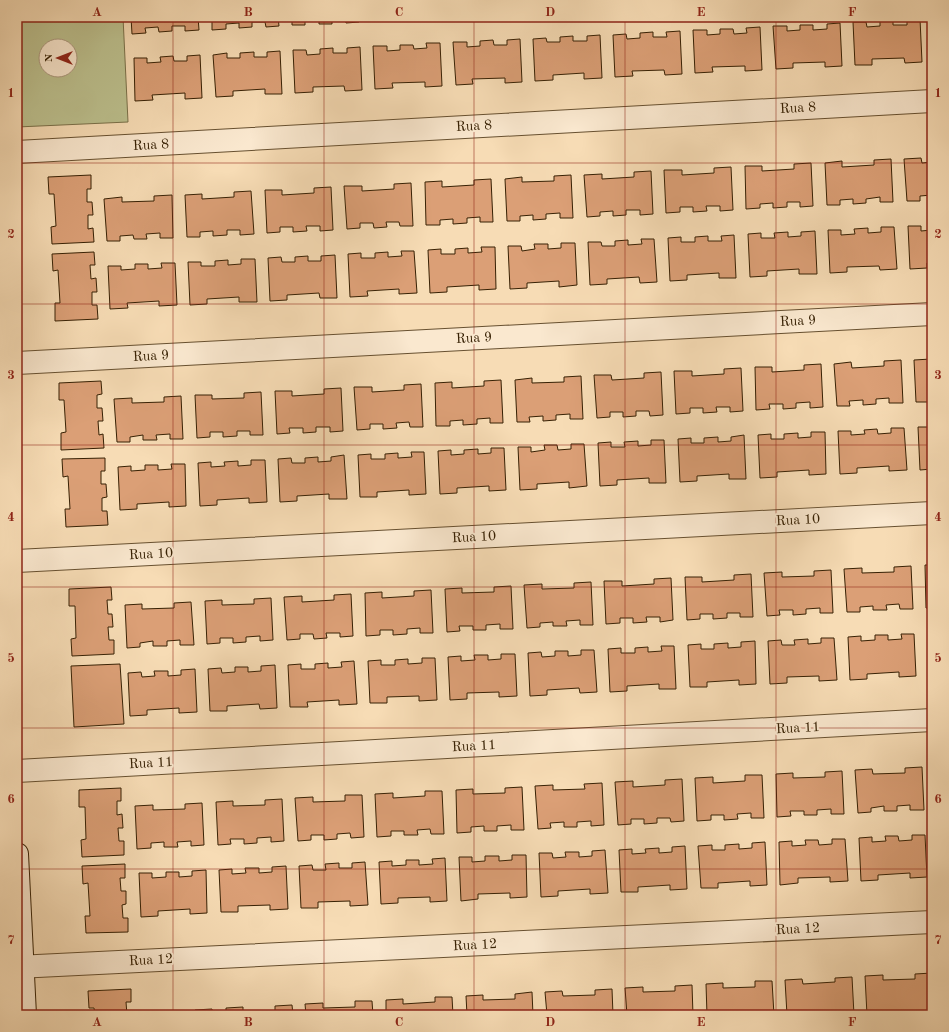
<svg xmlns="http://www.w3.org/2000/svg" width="949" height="1032" viewBox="0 0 949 1032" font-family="'Old Standard TT',serif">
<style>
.green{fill:#bcc08e;stroke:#7a7049;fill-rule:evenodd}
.building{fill:#db9f76;stroke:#372104}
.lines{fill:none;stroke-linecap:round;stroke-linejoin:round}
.street-casing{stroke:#675030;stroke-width:24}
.secondary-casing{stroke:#372104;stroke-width:24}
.street{stroke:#fae8cf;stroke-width:22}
.secondary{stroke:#fae8cf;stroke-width:22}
.grid{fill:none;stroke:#8f2418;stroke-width:1;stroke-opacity:0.55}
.labels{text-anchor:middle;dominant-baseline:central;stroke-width:4;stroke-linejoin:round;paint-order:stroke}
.street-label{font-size:14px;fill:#372104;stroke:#fae8cf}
.neatline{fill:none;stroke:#8f2418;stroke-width:1.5}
.grid-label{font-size:13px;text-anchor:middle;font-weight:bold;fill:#8f2418}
</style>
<rect width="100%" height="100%" fill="#f7dcb5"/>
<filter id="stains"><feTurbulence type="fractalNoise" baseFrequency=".005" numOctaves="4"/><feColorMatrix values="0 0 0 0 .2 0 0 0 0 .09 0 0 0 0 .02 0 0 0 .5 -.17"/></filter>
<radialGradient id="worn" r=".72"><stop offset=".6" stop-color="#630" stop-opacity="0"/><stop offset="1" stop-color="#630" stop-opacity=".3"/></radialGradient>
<path class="green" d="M17 17H123L128 122 17 127ZM46 46H70V70H46Z"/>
<path class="building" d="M131 17H198L199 30 185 31V26H172V31L159 32 158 27 145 28 146 33 132 34Z
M212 17H278L279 26 266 27 265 22H252V27L239 28V23L226 24V29L212 30Z
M292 17H358L359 22 346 23 345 18 332 19V24H319V19L305 20V25H292Z
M372 17H385V21H372Z
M920 19 922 62 905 63 904 58 872 59V65H855L853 22H866L867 27 880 26V21L893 20V25H907V20Z
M840 23 842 66 825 67V62L793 63V68L776 69 773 26H787V31L800 30V25H813V30L827 29V24Z
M760 27 762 70 745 71V66L712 67 713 72 695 73 693 30H707V35L720 34V29H733L734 34 747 33 746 28Z
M680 31 682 74 665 75 664 70 632 71 633 76 615 77 613 35 626 34 627 39 640 38V33L653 32V37H667L666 32Z
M600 35 602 78 584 79V73L553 75V80L535 81 533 39 546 38 547 42H560V37L573 36V41H587V36Z
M520 39 522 82 505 83V78L472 79 473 84 456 85 453 42H467V47L480 46V41L493 40 494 45H507V40Z
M426 43H440L442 86 425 87V82L392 83 393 88 375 89 373 46H387V51L400 50V45H413L414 49 427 48Z
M360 47 362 90 345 91 344 86 313 87V92L295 93 293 50H306L307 55 320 54V49L333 48V53H347V48Z
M280 51 282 94H265V89L233 91V96L216 97 213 55 227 53V58H240V53L254 52V57H267V52Z
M200 55 202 98 185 99V93L152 95 153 100 135 101 134 58H147V63L161 62 160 57 173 56 174 61H187V56Z
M921 158 922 163 932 162V195L920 196V201H907L904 159Z
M891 159 893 202H880V197L866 199V203L853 204V199L840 200V205H827L825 163 842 161V167L874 165V160Z
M811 163 813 206 800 207V202H787V207L773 208V203L760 204V208L746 209 745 166H762V171L794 169V164Z
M731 167 733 210 720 211V206H706L707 211 693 212V207H680V212L666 213 664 170H682V175L714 173V168Z
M651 171 653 214 640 215V210H626V215L613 216V211L600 212V216L587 217 584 175 602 174V179L634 177V172Z
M91 175V189H87V202H92L93 215H88V229L93 228 94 242 52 244 51 227 56 226 54 194H49L48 177Z
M571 175 573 218H560V213L546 214V219L533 220V215L520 216V221H507L505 179 522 177V182L554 181V176Z
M491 179 493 222H480V217L467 218V223L453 224V219L440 220V225H426L425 182 442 181V187L474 185V180Z
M411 183 413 226H400L399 222H386L387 227 374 228 373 223H360V228L347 229 344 186H362V191L394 189V184Z
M331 187 333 230 320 231V226H306L307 231 293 232V227H280V232L267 233 265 190H282V195L314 193V188Z
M251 191 254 234 240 235V230H227V235L213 236V231L200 232V237H187L185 195 202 194V199L234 197V192Z
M172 195 173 238H160V233L146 234 147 239H134L133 235 120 236V241H107L104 199 122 197V202L154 201V196Z
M908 226H921V231L932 230V262L927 263V268L910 269Z
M881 227H894L897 269 880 270 879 266 847 267V272L830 273 828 230H841V235L855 234 854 229 868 228V233L881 232Z
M815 231 817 274H799V269L767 271V276L750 277 748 234 761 233V238H775L774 233 788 232V237L801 236V232Z
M734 235 736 278H719V273L687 275V280L670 281 668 238 681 237V242H695V237L708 236V241H722L721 236Z
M641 239H654L657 282 640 283 639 277 607 279V284L590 285 588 242H601L602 246H615V241L628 240V245L642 244Z
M561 243H575L577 285 559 287V281L527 283V288L510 289 508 246H521L522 251 535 249 534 244H548V249L561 248Z
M481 247H495L496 289 479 290V285L447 287V292L430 293 428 250 441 249V254H455V249L468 248V253L482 252Z
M401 251H414L417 293 399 294V289L367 291 368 296 350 297 348 254 361 253V258H375V253L388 252V257L402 256Z
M94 252 95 265H90L91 279 96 278 97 292H92V305H97L98 319 55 321V303H60L58 270 53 271 52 254Z
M335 255 337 298H320L319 293 287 295V300L270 301 268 258 281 257 282 262H295V257L308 256V261H321V256Z
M241 259H255L257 302H239V297L207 299V304L190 305 188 262H201V266H215V261L228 260V265L241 264Z
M161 263H175L177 305 159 306V301L127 303 128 308 110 309 108 266H121V270L135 269V264H148V269L162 268Z
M931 359 932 397H930V402H916L914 360Z
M901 360 903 403H889V398L876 399V404L863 405V400L849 401 850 406H837L834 364 851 362 852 368 884 366V361Z
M821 364 823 407 810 408V402L796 403V408L783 409V404H769L770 409 756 410 755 367H772V372L804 370V365Z
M741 368 743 411 730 412V407H716L717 412 703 413V408H690V413L676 414 674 371H692V376L724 374V369Z
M661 372 663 415 650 416 649 411H636V416L623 417V412H610V417L597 418 594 375H611L612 380 644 378V373Z
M581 376 583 419H570V414L556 415V420L543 421V416L529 417 530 422H517L515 380 532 378V383L564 382V377Z
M501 380 503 423H490V418L477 419V424L463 425V420L450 421V426H436L435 383 452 382V388L484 386V381Z
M101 381 102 394 97 395V408H102L103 421H98L99 435 103 434 104 448 61 450V433L66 432 64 400H59V383Z
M421 384 423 427H410L409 422 396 423 397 428 383 429V424H370V429L357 430 354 387H372V392L404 390V385Z
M341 388 343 431 330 432V427H316V432L303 433V428H289L290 433 277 434 275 391H292V396L324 394V389Z
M261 392 263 435H250V431H237V436L223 437V432H210V437L197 438 195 395H212V399L244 398V393Z
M181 396 183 439H170V434L156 435 157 440H143V435L130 437V442H117L114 399 132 398V403L164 402V397Z
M918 427H931L932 432V469L920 470Z
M891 428H904L907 470 889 471V466L857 468V473L840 474 838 431H851V435L865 434 864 430 877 429 878 434 891 433Z
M811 432H825L826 474 809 475V470L777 472V477L760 478 758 435 771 434V439H784V434L798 433V438L811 437Z
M744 435 746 479H729V474L697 476V481L680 482 678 439 691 438V443H704V438L718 437V442L731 441V437Z
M651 440H664L666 483H649V478L617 480V485L600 486 598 443 611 442V447H625L624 442 638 441V446L651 445Z
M571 444H584L587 486 569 488V482L537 484V489L520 490 518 447H531V452L545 450 544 445H557L558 450 571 449Z
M491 448H504L506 490 489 491V486L457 488V493L440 494 438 451 451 450V455L464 454V450L478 449V454L491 453Z
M411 452H424L426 494 409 495V490L377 492V497H360L358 455 371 454V459H385V454L398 453V458L412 457Z
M344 455 347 499H329V494L297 496V501L280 502 278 459 291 458 292 463H305V458L318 457V462L331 461V457Z
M105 458V471H101V484H106L107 497 102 498V511H107L108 525 66 527 65 509H70L68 476 63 477 62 459Z
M251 460H265L267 502 249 503V498L217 500V505L200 506 198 463 211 462V467L225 466 224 462 238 461V466L251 465Z
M171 464H185L186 506 169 507V502L137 504V509L120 510 118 467 131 466V471L145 470V465H158V470L172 469Z
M925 565H932V608H926Z
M911 566 913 609H900L899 604 886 605 887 610H873V606L860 607V612H847L844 569 862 568V573L894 572V567Z
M831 570 833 613H820V608L806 609V614L793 615V610H779L780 615 767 616 764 573 782 572V577L814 576V571Z
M751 574 753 617H740V613H727V618L713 619V614H700V619L687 620 685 577H702V582L734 580V575Z
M671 578 673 620 660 622V617H646L647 622 633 623V618H620V623L606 624 604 581H622V586L654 584V579Z
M591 582 593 625H580V620L566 621 567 626H553V622L540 623V627L527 628 524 585 542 584V589L574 588V583Z
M511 586 513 629H500V624L486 625V630H473V626H459L460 631 447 632 445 589 462 588V593L494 592V587Z
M111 587 112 600H107L108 614H112L113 627H108L109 640H114V654L72 656 71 639 76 638 75 606H69V589Z
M431 590 433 633H420V628L407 629V634L393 635V630H380V635L366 636 365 593 382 592V598L414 596V591Z
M351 594 353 636 340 637V633H326L327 638 314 639 313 634H300V639L287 640 284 597 302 596V602L334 600V595Z
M271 598 273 640 260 641V636L246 637V642L233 643V638H220V643L207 644 205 601 222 600V605L254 604V599Z
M191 602 194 645H180V640L167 641V646H153V641L140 643V647L127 648 125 605 142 604V609L174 608V603Z
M928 633H932V676H930Z
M901 634H914L916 676 899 677V672L867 674V679L850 680 848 637 861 636V641L875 640V635H888V640L902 639Z
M821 638H834L837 680 819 681V676L787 677V683L770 684 768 641 781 640 782 645H795L794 640 808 639V644L821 643Z
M755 641 756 684 739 685V680L707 682V687H690L688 645 701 644V649H714V644L728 643V648L741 647V642Z
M661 646H674L676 689H659V684L627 686V691L610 692 608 649 621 648V653H635V648L648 647V652L662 651Z
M581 650H594L597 692 580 693 579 688 547 690V695L530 696 528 653 541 652 542 657 555 656V651H568V656L581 655Z
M501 654H515L517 696 499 697V692L467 693V699L450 700 448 657 461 656V661L475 660 474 655H488V660L501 659Z
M422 658H435L437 700 419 701V696L387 697V703H370L368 661 381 660V665H395V660L408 659V664L422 663Z
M354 661 357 704 339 705V700L307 702 308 707H290L288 665 301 664V669H315V664L328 663V668L342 667 341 662Z
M120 664 124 724 74 727 71 666Z
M275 665 277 708 260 709 259 704 227 706V711H210L208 669 221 668 222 673 235 672V667H248V672L261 671V666Z
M195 669 197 712 179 713V708L147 710V715L130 716 128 673 141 672 142 677 155 676 154 671H168V676L181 675V670Z
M922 767 924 810H910V805L897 806V811H884V806L871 808V812L858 813 855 770 872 769 873 774 905 773V768Z
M842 771 844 814H831V809L817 810V815H804V811H790L791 816 777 817 776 774 793 773V778L825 777V772Z
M745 775H762L764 818H751V813L737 814 738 819 724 820V815H711V820L697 821 695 778 713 777V783L745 781Z
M682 779 684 821 671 822 670 818H657V823L644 824V819H631V824L618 825 615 782 633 781V787L665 785V780Z
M602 783 604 825 591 826V821L577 822V827H564V822L550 823 551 828 538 829 535 786 553 785V790L585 789 584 784Z
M522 787 524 830H511V825L497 826V831H484V826L471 827V832L457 833 456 790 473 789V794L505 793V788Z
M121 788V801H117V815L122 814 123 828H118L119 841H124V855L82 857 81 840 86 839 85 807H79V790Z
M425 791H442L444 834H431L430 829 417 830 418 835H404V831H391V836L377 837 375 794 393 793V798L425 796Z
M345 795H362L364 837 351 838 350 833 337 834V839L324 840V835H311V840L298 841 295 798 313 797V802L345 801Z
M282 799 284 841 271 842V837L257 838V843L244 844V839H230L231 844 218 845 216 802 233 801V806L265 805V800Z
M202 803 204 845 191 846V841L177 842 178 847H164V842L151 843V848L137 849 135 806 153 805V810L185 809V804Z
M912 835H925L927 877 910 878V873L878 875V880L861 881 859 838 872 837V842L886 841 885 836H898L899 841 912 840Z
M832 839H845L848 881 830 882V877L798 878V883L780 885 779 842 792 841V846L806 845 805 840H818L819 845 832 844Z
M765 842 767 885 750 886V881L718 883V888H701L698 846 712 845V850H725V845L739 844V849L752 848V843Z
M685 846 687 889 670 890V885L638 887V892H621L619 850 632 849V854L646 853 645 849 659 848V853L672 852V847Z
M605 850 608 893 590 894V889L558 891V896L541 897 539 853H552L553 858 566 857 565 852H579V857L592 856V851Z
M512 855H526L527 897 510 898V893L478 894V899L461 901 459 857H472V862L485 861V856H499V861L512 860Z
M445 858 447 901 430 902V897L398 898V903L381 904 379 862 392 861V866L406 865V860H419V865L433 864 432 859Z
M365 862 368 905 350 906V901L318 902V908H301L299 866 312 865 313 870H326L325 864 339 863V868H352V863Z
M125 864V878H120L121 891H126V904L122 905 123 918H128V932L86 933 85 916H90L88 883 83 884 82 866Z
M286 866 288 909 270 910V905L238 906V912H221L219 870 232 869V874L246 873 245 868H259V873L272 872V867Z
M206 870 207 913 190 914V909L158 911V916L141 917 139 873H152V878L166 877V872H179V877L192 876V871Z
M932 973V1015H921L920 1011 907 1012V1015H894V1012L881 1013V1015H867L865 976 883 975V980L915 979V974Z
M852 977 854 1015H787L785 980 802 979 803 984 835 982V978Z
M755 981H772L774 1015H707L706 984 723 983V988L755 987Z
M692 985 693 1015H627L625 988 643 987V992L675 991V986Z
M131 989V1002H126L127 1015H95L94 1008H89L88 991Z
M612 989 613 1015H547L545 992 562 991 563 996 595 995V990Z
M532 992 533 1015H467L466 996 483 995V1000L515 999V994Z
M435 997H452L453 1015H386V1000L403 999V1004L435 1002Z
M355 1001H372L373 1015H306L305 1004 323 1003V1008L355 1007Z
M292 1005 293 1015H226V1008L243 1007V1012L275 1011V1006Z
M212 1009 213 1015H188H195V1010Z
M163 1011V1015H146V1012Z"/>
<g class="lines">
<defs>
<path id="street" d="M17 152 932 101
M17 363 932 314
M17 561 932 513
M17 771 932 720
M17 967 932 922"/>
<path id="secondary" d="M17 854 25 1015"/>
</defs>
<use href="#street" class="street-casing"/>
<use href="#secondary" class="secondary-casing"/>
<use href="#street" class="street"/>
<use href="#secondary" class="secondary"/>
</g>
<path class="grid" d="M173 17V1015M324 17V1015M474 17V1015M625 17V1015M776 17V1015M17 163H932M17 304H932M17 445H932M17 587H932M17 728H932M17 869H932"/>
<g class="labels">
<g class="street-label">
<text transform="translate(798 108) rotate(-3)">Rua 8</text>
<text transform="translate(474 126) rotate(-3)">Rua 8</text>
<text transform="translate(151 145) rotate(-3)">Rua 8</text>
<text transform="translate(798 321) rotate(-3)">Rua 9</text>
<text transform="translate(474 338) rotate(-3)">Rua 9</text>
<text transform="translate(151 356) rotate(-3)">Rua 9</text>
<text transform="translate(798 520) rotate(-3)">Rua 10</text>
<text transform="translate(474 537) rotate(-3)">Rua 10</text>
<text transform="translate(151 554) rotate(-3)">Rua 10</text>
<text transform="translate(798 728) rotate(-3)">Rua 11</text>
<text transform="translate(474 746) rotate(-3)">Rua 11</text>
<text transform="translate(151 763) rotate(-3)">Rua 11</text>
<text transform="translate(798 929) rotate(-3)">Rua 12</text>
<text transform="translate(475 945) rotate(-3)">Rua 12</text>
<text transform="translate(151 960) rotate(-3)">Rua 12</text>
</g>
</g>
<rect width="949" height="1032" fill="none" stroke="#f7dcb5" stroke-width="44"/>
<g transform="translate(58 58) rotate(270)"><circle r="19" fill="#fae8cf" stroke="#ac987e"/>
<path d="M0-3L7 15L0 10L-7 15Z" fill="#8f2418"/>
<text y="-6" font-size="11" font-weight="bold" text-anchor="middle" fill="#372104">N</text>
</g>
<rect x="22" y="22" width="905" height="988" class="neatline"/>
<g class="grid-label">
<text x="97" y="16">A</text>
<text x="248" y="16">B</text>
<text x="399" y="16">C</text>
<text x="550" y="16">D</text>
<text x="701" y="16">E</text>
<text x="852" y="16">F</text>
<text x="11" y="97">1</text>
<text x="938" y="97">1</text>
<text x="11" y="238">2</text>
<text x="938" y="238">2</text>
<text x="11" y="379">3</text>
<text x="938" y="379">3</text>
<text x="11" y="521">4</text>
<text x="938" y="521">4</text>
<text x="11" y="662">5</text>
<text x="938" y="662">5</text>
<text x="11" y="803">6</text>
<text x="938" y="803">6</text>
<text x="11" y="944">7</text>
<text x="938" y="944">7</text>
<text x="97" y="1026">A</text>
<text x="248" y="1026">B</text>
<text x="399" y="1026">C</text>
<text x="550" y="1026">D</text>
<text x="701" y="1026">E</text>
<text x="852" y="1026">F</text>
</g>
<rect width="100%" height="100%" filter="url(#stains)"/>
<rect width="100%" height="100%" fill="url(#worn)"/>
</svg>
